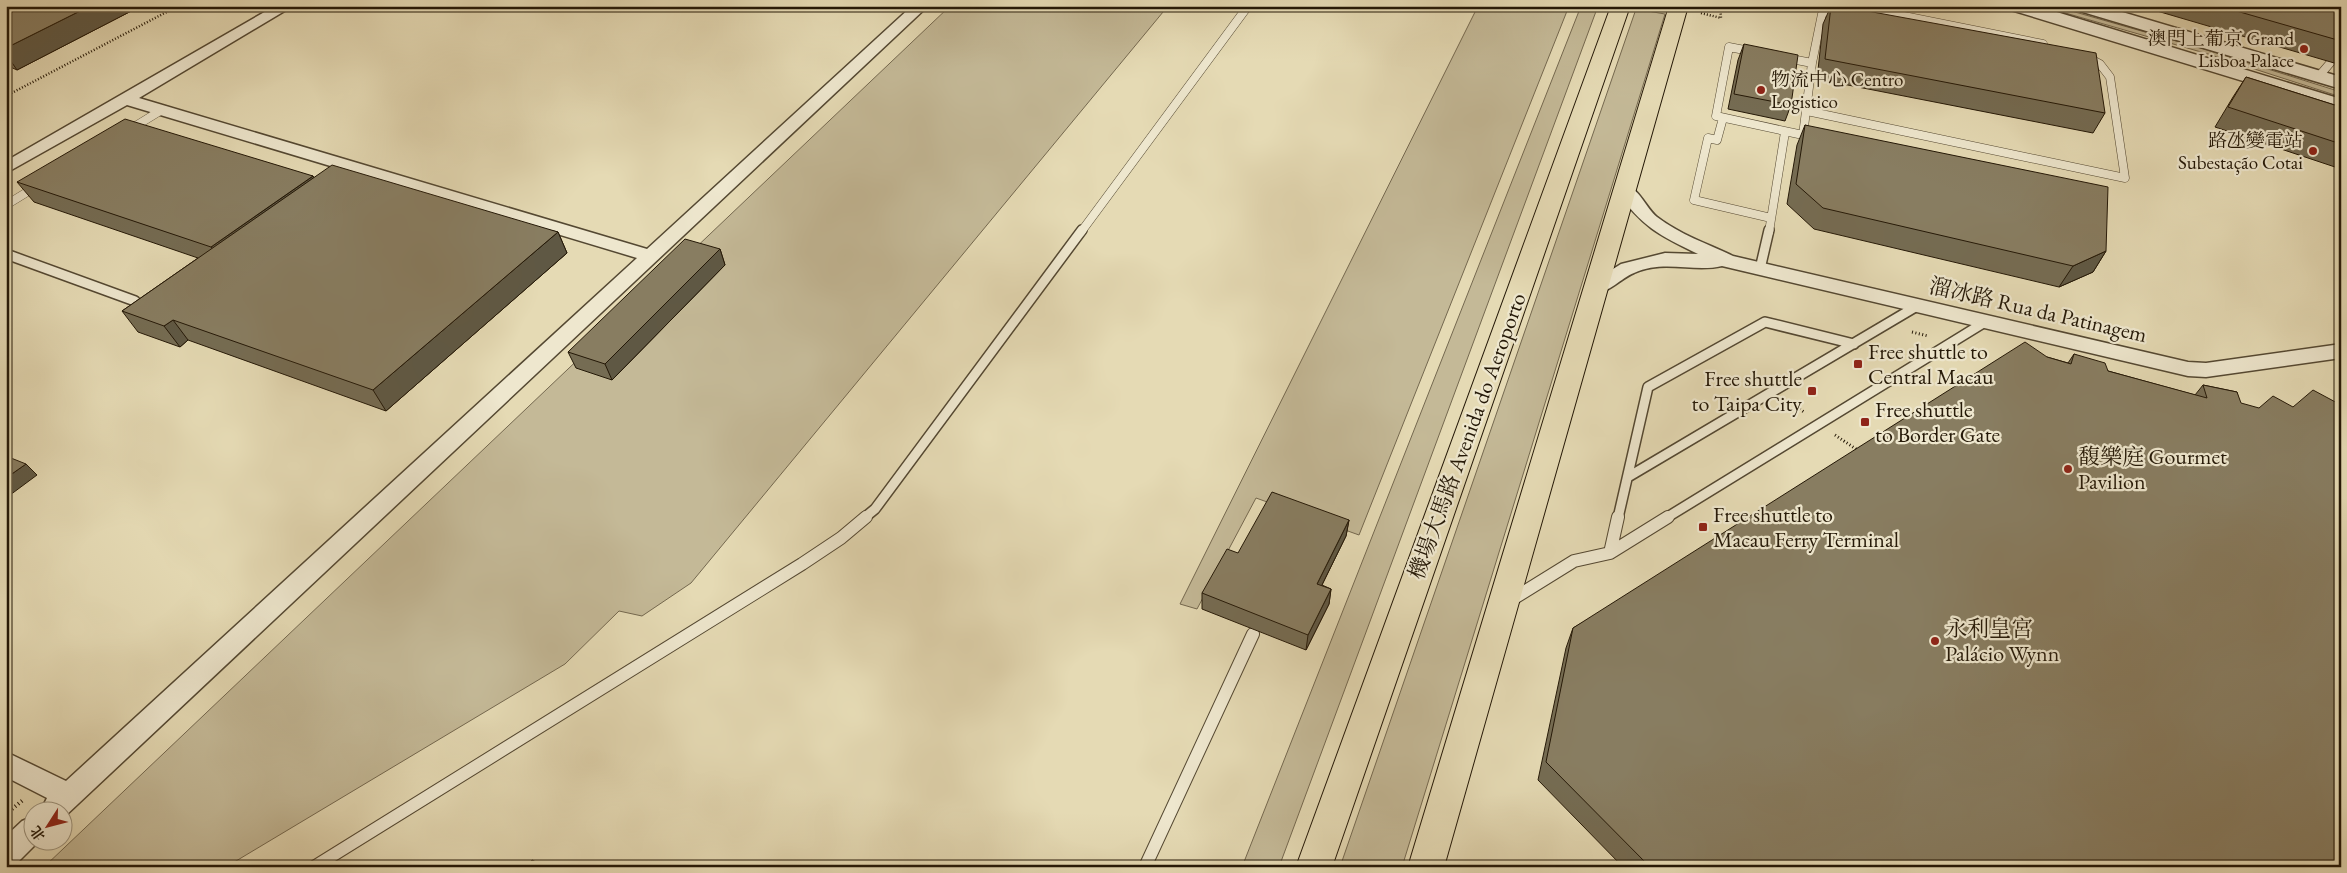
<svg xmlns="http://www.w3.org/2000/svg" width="2347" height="873" viewBox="0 0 2347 873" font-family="'EB Garamond','Noto Serif SC',serif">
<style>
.green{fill:#c4b997;stroke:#74684f}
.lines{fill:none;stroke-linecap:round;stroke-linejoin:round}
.service-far2-casing{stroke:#544832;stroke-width:9}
.service-far1-casing{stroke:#544832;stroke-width:12}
.service-casing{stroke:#544832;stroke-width:14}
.minor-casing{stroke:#544832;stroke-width:3}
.tertiary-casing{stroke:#544832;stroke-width:3}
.primary-casing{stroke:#241807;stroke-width:2}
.path-far2{stroke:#241807;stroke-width:2.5;stroke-dasharray:1 2;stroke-linecap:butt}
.path-far1{stroke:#241807;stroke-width:3;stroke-dasharray:1 2.5;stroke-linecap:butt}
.path{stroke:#241807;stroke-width:4;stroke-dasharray:1 3;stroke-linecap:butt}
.service-far2{stroke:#eee7ce;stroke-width:8}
.service-far1{stroke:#eee7ce;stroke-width:9}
.service{stroke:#eee7ce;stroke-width:12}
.minor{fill:#eee7ce;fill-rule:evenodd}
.tertiary{fill:#eee7ce;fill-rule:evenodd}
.primary{fill:#e5dab4;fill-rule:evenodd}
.wall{fill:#756c53;stroke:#241807}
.shaded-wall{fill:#5f5844;stroke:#241807}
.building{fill:#887d61;stroke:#241807}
.poi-dot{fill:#8f2418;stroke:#eee7ce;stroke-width:2}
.labels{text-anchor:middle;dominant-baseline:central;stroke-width:4.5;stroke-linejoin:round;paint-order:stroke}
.far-poi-label{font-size:19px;fill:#241807;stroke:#eee7ce;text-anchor:end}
.street-label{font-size:22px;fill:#241807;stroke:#eee7ce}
.poi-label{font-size:22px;fill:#241807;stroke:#eee7ce;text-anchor:start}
</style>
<rect width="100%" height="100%" fill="#e5dab4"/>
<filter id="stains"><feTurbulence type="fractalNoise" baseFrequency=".004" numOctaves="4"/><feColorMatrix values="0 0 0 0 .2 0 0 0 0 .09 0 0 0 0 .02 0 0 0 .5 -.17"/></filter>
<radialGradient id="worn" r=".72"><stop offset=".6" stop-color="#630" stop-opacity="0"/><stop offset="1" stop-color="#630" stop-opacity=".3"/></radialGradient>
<path class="green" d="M950 6H1168L691 583 642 616 619 611 565 664 226 867H44Z
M1478 6H1569L1359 535 1256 498 1197 609 1180 604Z
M1581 6H1598L1279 867H1242Z
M2041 6H2054L2201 48 2341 92V97L2208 54Z
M1636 9 1665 14 1402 867H1340Z"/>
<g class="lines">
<defs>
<path id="service-far2" d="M1854 6 2043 44
M1729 47 1812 63 1803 135 1716 116Z
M1812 63 1822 14 1838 6
M2319 76 2331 62
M1807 111 2125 178 2110 77 2100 64 2085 56
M1723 118 1717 140 1708 138 1694 200 1771 218
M129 130 160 111
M6 205 37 186
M1081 232 1248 6
M1769 232 1785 132"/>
<path id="service-far1" d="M6 254 135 301
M1760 269 1769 230
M1628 477 1917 306
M864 518 875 509 1082 230
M1618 518 1648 387 1765 322 1854 344
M1666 518 1985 322"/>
<path id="service" d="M1610 553 1618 517
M1511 600 1574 561 1610 553 1668 517
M314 867 802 564 841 538 866 517
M1145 867 1253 634"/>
<path id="minor" d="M275 6H293L139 98 647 249 912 6H928L62 819V810H41L47 798 6 777V752L66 781 637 258 127 105 6 173V161Z
M1625 185C1639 188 1646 208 1657 217 1679 234 1708 244 1733 256L2188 362 2206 363 2341 344V358L2206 377 2188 376 1722 266C1694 273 1664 259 1634 273 1619 279 1606 297 1589 292L1587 288 1589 284 1621 264 1665 253 1698 254C1659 235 1642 227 1616 190L1619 186Z
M32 817V840H40L16 864 6 867V836L22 821Z"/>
<path id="tertiary" d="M2008 6H2037L2341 99V111L2011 10Z
M2073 6H2102L2341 77V89L2076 10Z"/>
<path id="primary" d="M1611 6H1630L1332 867H1296Z
M1669 6H1688L1444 867H1408Z"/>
</defs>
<use href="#service-far2" class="service-far2-casing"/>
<use href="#service-far1" class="service-far1-casing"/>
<use href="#service" class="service-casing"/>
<use href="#minor" class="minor-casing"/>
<use href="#tertiary" class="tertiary-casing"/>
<use href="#primary" class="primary-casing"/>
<path class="path-far2" d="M1701 13 1721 18 1720 6
M6 96 178 6"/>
<path class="path-far1" d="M1912 332 1928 336
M1881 349 1893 357
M1791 403 1804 412
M1835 435 1859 451"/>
<path class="path" d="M12 809 23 800"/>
<use href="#service-far2" class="service-far2"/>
<use href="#service-far1" class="service-far1"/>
<use href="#service" class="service"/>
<use href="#minor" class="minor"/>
<use href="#tertiary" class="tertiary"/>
<use href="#primary" class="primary"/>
</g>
<path class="wall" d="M6 6H141L17 70 6 65Z
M1831 6H1840L2105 113 2093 133 1817 79 1823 24Z
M2140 6H2341V65Z
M1744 44 1791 105 1785 121 1728 109 1738 60Z
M2246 77 2341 107V169L2215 127 2233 97Z
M1805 125 2106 251 2093 272 2059 287 1814 229 1787 204 1797 145Z
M313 176V178L558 232 567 253 386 411 188 340 180 347 138 332 122 311 198 258 34 202 17 182Z
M720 249 725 265 612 380 576 368 568 352Z
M2074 354 2108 371 2195 395 2203 385 2237 392 2341 867H1623L1538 780 1566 648 1573 628 2047 357 2068 363Z
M1349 520 1346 536 1322 585 1331 589 1329 604 1306 650 1202 609V593L1238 553Z"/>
<path class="shaded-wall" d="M90 6H141L17 70 6 54V48Z
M6 70 10 75 6 77Z
M313 176 325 197 225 267 211 247Z
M558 232 567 253 386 411 373 390Z
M720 249 725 265 612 380 605 364Z
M2106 251 2093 272 2059 287 2073 266Z
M173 320 188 340 180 347 164 326Z
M26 464 37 475 6 498V478Z
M1349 520 1346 536 1315 599 1317 584Z
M1331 589 1329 604 1306 650 1308 635Z"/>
<path class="building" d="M6 6H90L6 48Z
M1831 6H1840L2096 53 2105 113 1825 59Z
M2219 6H2341V41Z
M1744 44 1798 55 1791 105 1734 94Z
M2246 77 2341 107V144L2228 107Z
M125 119 313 176 211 247 17 182Z
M1805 125 2108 187 2106 251 2073 266 1823 208 1796 184Z
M332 165 558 232 373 390 173 320 164 326 122 311Z
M685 239 720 249 605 364 568 352Z
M2025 342 2047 357 2071 364 2074 354 2105 363 2108 371 2207 398 2203 385 2237 392 2241 403 2259 408 2273 396 2293 407 2313 390 2341 405V867H1650L1546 762 1573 628Z
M6 456 26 464 6 478Z
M1272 492 1349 520 1317 584 1331 589 1308 635 1202 593 1227 549 1238 553Z
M532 860 546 867H527Z"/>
<g class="poi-dot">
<circle cx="2304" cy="49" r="5"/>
<circle cx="1761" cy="90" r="5"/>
<circle cx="2313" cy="151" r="5"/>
<rect x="1853" y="359" width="10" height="10" rx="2.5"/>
<rect x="1807" y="386" width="10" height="10" rx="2.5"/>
<rect x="1860" y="417" width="10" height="10" rx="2.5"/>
<circle cx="2068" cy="469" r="5"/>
<rect x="1698" y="522" width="10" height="10" rx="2.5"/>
<circle cx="1935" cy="641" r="5"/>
</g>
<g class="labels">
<g class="far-poi-label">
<text x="2294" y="38">澳門上葡京 Grand<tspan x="2294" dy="22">Lisboa Palace</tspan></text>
<text x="1771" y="79" text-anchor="start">物流中心 Centro<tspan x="1771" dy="22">Logistico</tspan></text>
<text x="2303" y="140">路氹變電站<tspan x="2303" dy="22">Subestação Cotai</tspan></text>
</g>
<g class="street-label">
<text transform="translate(2038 310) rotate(13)">溜冰路 Rua da Patinagem</text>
<text transform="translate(1467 436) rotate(-70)">機場大馬路 Avenida do Aeroporto</text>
</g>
<g class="poi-label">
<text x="1868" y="351">Free shuttle to<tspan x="1868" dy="25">Central Macau</tspan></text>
<text x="1802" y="378" text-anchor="end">Free shuttle<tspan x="1802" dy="25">to Taipa City</tspan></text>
<text x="1875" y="409">Free shuttle<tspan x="1875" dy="25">to Border Gate</tspan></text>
<text x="2078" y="456">馥樂庭 Gourmet<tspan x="2078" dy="25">Pavilion</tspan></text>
<text x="1713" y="514">Free shuttle to<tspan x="1713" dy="25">Macau Ferry Terminal</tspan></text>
<text x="1945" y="628">永利皇宮<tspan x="1945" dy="25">Palácio Wynn</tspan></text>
</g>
</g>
<rect width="2347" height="873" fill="none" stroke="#e5dab4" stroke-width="25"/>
<rect x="8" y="8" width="2332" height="858" fill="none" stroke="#241807" stroke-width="2.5"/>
<rect x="12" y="12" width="2322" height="848" fill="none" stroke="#241807"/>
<g transform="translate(48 826) rotate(234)"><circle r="24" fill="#eee7ce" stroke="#9d947e"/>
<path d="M0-4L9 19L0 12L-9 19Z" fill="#8f2418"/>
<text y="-8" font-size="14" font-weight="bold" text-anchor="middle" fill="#241807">北</text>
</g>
<rect width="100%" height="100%" filter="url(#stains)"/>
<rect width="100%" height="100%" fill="url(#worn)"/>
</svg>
